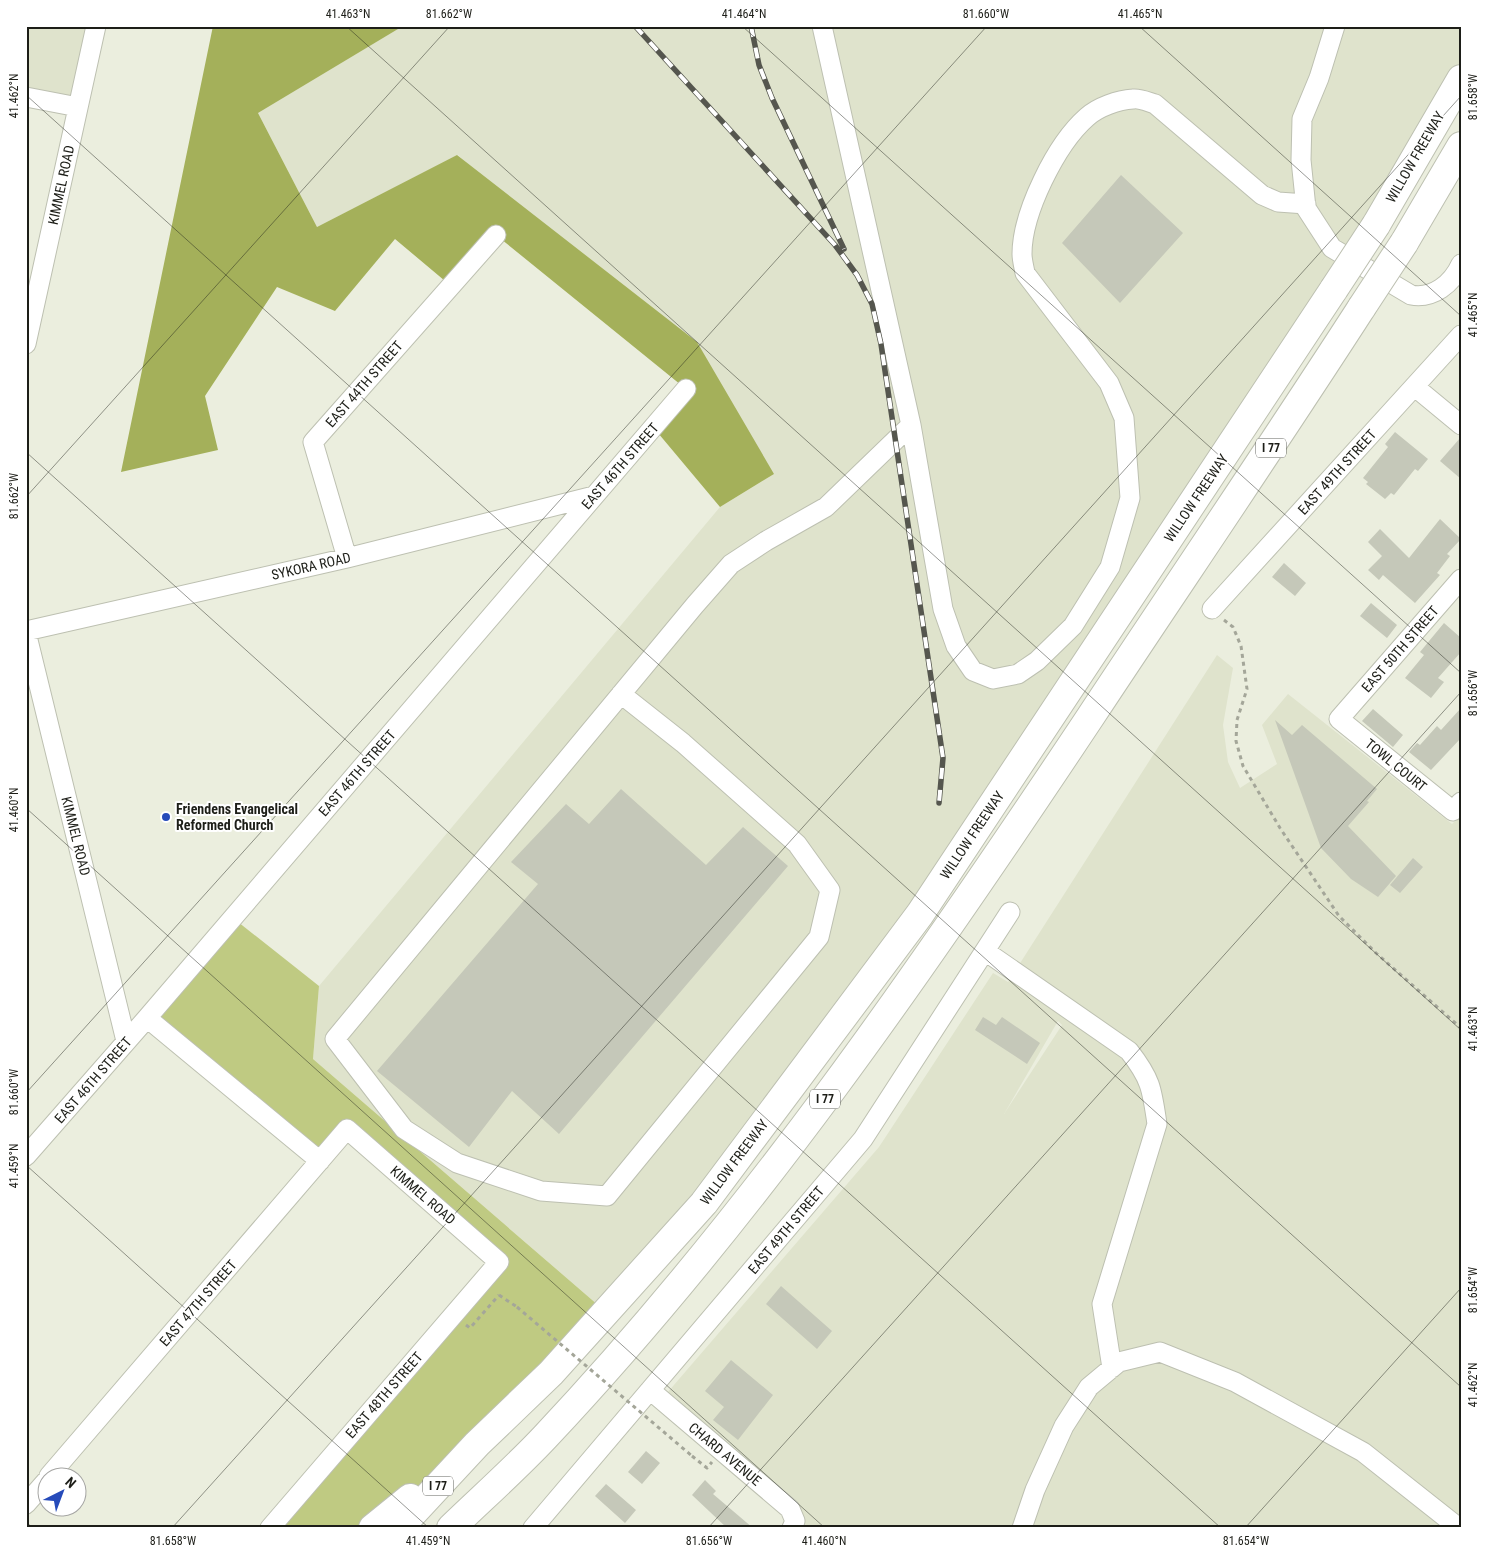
<svg xmlns="http://www.w3.org/2000/svg" width="1487" height="1554" viewBox="0 0 1487 1554" font-family="'Roboto Condensed',sans-serif">
<style>
.built{fill:#dfe3cc;fill-rule:evenodd}
.green{fill:#bfca82}
.forest{fill:#a4b05a}
.building{fill:#c5c8b9}
.lines{fill:none;stroke-linecap:round;stroke-linejoin:round}
.minor-casing{stroke:#bdc0b1;stroke-width:21}
.highway-casing{stroke:#bdc0b1;stroke-width:30}
.path{stroke:#a4a699;stroke-width:3;stroke-dasharray:4 4;stroke-linecap:butt}
.minor{stroke:#fff;stroke-width:19}
.highway{stroke:#fff;stroke-width:28}
.rail-casing{stroke:#55564e;stroke-width:5.5}
.rail{stroke:#fff;stroke-width:4;stroke-dasharray:11;stroke-linecap:butt}
.highway-bridge-casing{stroke:#bdc0b1;stroke-width:30;stroke-linecap:butt}
.path-bridge{stroke:#a4a699;stroke-width:3;stroke-dasharray:4 4;stroke-linecap:butt}
.highway-bridge{stroke:#fff;stroke-width:28}
.ticks{fill:none;stroke:#1d1e18;stroke-width:1;stroke-opacity:0.45}
.poi-dot{fill:#264bba;stroke:#fff;stroke-width:2}
.labels{text-anchor:middle;dominant-baseline:central;stroke-width:4;stroke-linejoin:round;paint-order:stroke}
.shield{fill:#fff;stroke:#61625d;stroke-width:1}
.shield-label{font-size:12px;font-weight:bold;fill:#1d1e18}
.street-label{font-size:14px;fill:#1d1e18;stroke:#fff}
.poi-label{font-size:14px;font-weight:bold;fill:#1d1e18;stroke:#fff;text-anchor:start}
.neatline{fill:none;stroke:#1d1e18;stroke-width:2}
.ticks-label{font-size:12px;text-anchor:middle;fill:#1d1e18}
</style>
<rect width="100%" height="100%" fill="#ebeede"/>
<path class="built" d="M26 26H96L78 107 26 97Z
M403 26H1461V79L920 914 606 1312 313 1059 319 986 720 507 774 474 458 155 317 227 258 113Z
M1217 655 1233 668 1223 725 1228 762 1240 788 1277 764 1262 725 1288 694 1452 824 1461 815V1528H809L661 1400 879 1147 993 973 1008 982ZM1058 1021 1062 1025 1004 1114Z"/>
<path class="green" d="M233 918 319 986 313 1059 606 1312 551 1373 373 1528H270L499 1262 347 1129 320 1161 147 1018Z"/>
<path class="forest" d="M213 26H403L258 113 317 227 457 155 697 342 774 474 720 507 653 427 686 389 496 235 451 286 395 239 335 311 277 287 205 396 218 450 121 472Z"/>
<path class="building" d="M1121 175 1183 233 1120 303 1062 243Z
M1395 432 1428 459 1418 471 1415 469 1394 495 1391 493 1385 499 1366 484 1368 482 1363 478 1388 447 1385 444Z
M1461 437V479L1440 461Z
M1440 519 1461 539 1447 554 1450 556 1437 573 1440 575 1415 603 1383 575 1379 580 1368 570 1382 556 1368 542 1380 529 1409 558Z
M1284 563 1306 583 1295 596 1272 577Z
M1371 603 1397 625 1387 638 1360 616Z
M1444 623 1461 638V652L1438 678 1444 682 1431 698 1405 678 1424 655 1420 652Z
M1461 708V738L1431 770 1409 752 1417 743 1420 745 1437 726 1441 730Z
M1373 709 1403 735 1393 747 1362 721Z
M1275 720 1292 735 1302 725 1377 789 1367 801 1369 802 1348 826 1396 876 1378 897 1351 879 1321 848Z
M621 789 706 865 743 827 788 866 559 1134 512 1091 469 1147 377 1071 538 884 511 862 566 804 589 824Z
M1413 858 1423 867 1400 893 1390 885Z
M983 1017 996 1025 1002 1017 1040 1043 1027 1064 975 1030Z
M781 1286 832 1331 817 1349 766 1304Z
M731 1360 773 1395 738 1440 713 1420 724 1407 705 1391Z
M646 1451 660 1463 642 1484 628 1472Z
M705 1480 716 1491 713 1494 753 1528H727L692 1495Z
M606 1484 636 1510 625 1523 595 1496Z"/>
<g class="lines">
<defs>
<path id="minor" d="M1335 26 1319 78 1302 119 1301 160 1306 208 1332 248 1411 295C1433 299 1452 284 1461 264
M26 97 78 107
M26 344 96 26
M1415 387 1461 425
M911 425 943 609 956 646 973 671 993 679 1018 674 1037 661 1073 626 1110 567 1130 498 1124 418 1109 383 1025 273C1024 267 1022 260 1022 254 1022 213 1056 144 1087 117 1098 107 1118 100 1133 99 1140 98 1148 102 1155 104L1262 195 1278 202 1306 204
M347 558 313 442 496 235
M1461 579 1339 719 1453 811 1461 802
M1212 609 1461 335
M26 631 347 558 594 496
M26 632 126 1041
M621 694 683 743 797 844 830 890 819 937 607 1196 541 1191 457 1163 404 1129 335 1039 695 605 731 564 766 541 826 507 911 425 822 26
M985 951 1129 1051C1151 1079 1152 1089 1157 1124L1102 1304 1112 1368
M147 1018 320 1161
M26 1156 147 1018 686 389
M650 1390 790 1509 795 1521 792 1528
M49 1476 347 1129 499 1262 270 1528
M26 1504 48 1479
M533 1528 863 1139 1010 912
M1022 1528 1035 1490 1064 1426 1089 1387 1119 1362 1160 1352 1235 1382 1363 1452 1459 1528"/>
<path id="highway" d="M1376 225 1461 79
M1404 243 1461 146
M373 1528 410 1498
M399 1528 477 1444 551 1373 704 1203 920 914 1334 289
M451 1528C482 1498 515 1469 545 1437 752 1217 924 967 1091 716 1181 580 1273 445 1362 307"/>
</defs>
<use href="#minor" class="minor-casing"/>
<use href="#highway" class="highway-casing"/>
<path class="path" d="M1224 620 1233 627 1241 646 1247 689 1237 720 1236 741 1243 766 1280 828 1339 916 1376 953 1461 1028
M499 1295 517 1307
M466 1325 470 1328 499 1295
M692 1456 707 1468 712 1462"/>
<use href="#minor" class="minor"/>
<use href="#highway" class="highway"/>
<defs>
<path id="rail" d="M635 26 835 245 857 275 872 304 881 344 943 758 939 803
M751 26 759 65 772 98 844 249"/>
</defs>
<use href="#rail" class="rail-casing"/>
<use href="#rail" class="rail"/>
<defs>
<path id="highway-bridge" d="M1334 289 1376 225
M1362 307 1404 243"/>
</defs>
<use href="#highway-bridge" class="highway-bridge-casing"/>
<path class="path-bridge" d="M517 1307 692 1456"/>
<use href="#highway-bridge" class="highway-bridge"/>
</g>
<path class="ticks" d="M346 26 1461 1030M742 26 1461 673M1139 26 1461 316M26 95 1461 1387M26 452 1221 1528M26 497 450 26M26 808 825 1528M26 1093 987 26M26 1165 429 1528M26 1522 33 1528M172 1528 1461 96M708 1528 1461 692M1245 1528 1461 1288"/>
<circle class="poi-dot" cx="166" cy="817" r="5"/>
<g class="labels">
<g class="shield">
<rect x="1256" y="438.5" width="30" height="19" rx="4"/>
<rect x="810" y="1089.5" width="30" height="19" rx="4"/>
<rect x="423" y="1476.5" width="30" height="19" rx="4"/>
</g>
<g class="shield-label">
<text x="1271" y="448">I 77</text>
<text x="825" y="1099">I 77</text>
<text x="438" y="1486">I 77</text>
</g>
<g class="street-label">
<text transform="translate(1415 157) rotate(-60)">WILLOW FREEWAY</text>
<text transform="translate(61 185) rotate(-78)">KIMMEL ROAD</text>
<text transform="translate(364 384) rotate(-49)">EAST 44TH STREET</text>
<text transform="translate(620 466) rotate(-49)">EAST 46TH STREET</text>
<text transform="translate(1337 472) rotate(-48)">EAST 49TH STREET</text>
<text transform="translate(1196 498) rotate(-56)">WILLOW FREEWAY</text>
<text transform="translate(311 566) rotate(-13)">SYKORA ROAD</text>
<text transform="translate(1400 649) rotate(-49)">EAST 50TH STREET</text>
<text transform="translate(1396 765) rotate(39)">TOWL COURT</text>
<text transform="translate(357 773) rotate(-49)">EAST 46TH STREET</text>
<text transform="translate(972 835) rotate(-56)">WILLOW FREEWAY</text>
<text transform="translate(76 836) rotate(76)">KIMMEL ROAD</text>
<text transform="translate(93 1080) rotate(-49)">EAST 46TH STREET</text>
<text transform="translate(734 1162) rotate(-53)">WILLOW FREEWAY</text>
<text transform="translate(423 1195) rotate(41)">KIMMEL ROAD</text>
<text transform="translate(786 1230) rotate(-50)">EAST 49TH STREET</text>
<text transform="translate(198 1303) rotate(-49)">EAST 47TH STREET</text>
<text transform="translate(384 1395) rotate(-49)">EAST 48TH STREET</text>
<text transform="translate(725 1454) rotate(40)">CHARD AVENUE</text>
</g>
<g class="poi-label">
<text x="176" y="809">Friendens Evangelical<tspan x="176" dy="16">Reformed Church</tspan></text>
</g>
</g>
<rect width="1487" height="1554" fill="none" stroke="#ffffff" stroke-width="55"/>
<g transform="translate(62 1492) rotate(42)"><circle r="24" fill="#ffffff" stroke="#a5a5a3"/>
<path d="M0-4L9 19L0 12L-9 19Z" fill="#264bba"/>
<text y="-8" font-size="14" font-weight="bold" text-anchor="middle" fill="#1d1e18">N</text>
</g>
<rect x="28" y="28" width="1432" height="1498" class="neatline"/>
<g class="ticks-label">
<text x="348" y="18">41.463°N</text>
<text x="449" y="18">81.662°W</text>
<text x="744" y="18">41.464°N</text>
<text x="986" y="18">81.660°W</text>
<text x="1140" y="18">41.465°N</text>
<text transform="translate(14 96) rotate(-90)" y="4">41.462°N</text>
<text transform="translate(1473 97) rotate(-90)" y="4">81.658°W</text>
<text transform="translate(1473 315) rotate(-90)" y="4">41.465°N</text>
<text transform="translate(14 496) rotate(-90)" y="4">81.662°W</text>
<text transform="translate(1473 693) rotate(-90)" y="4">81.656°W</text>
<text transform="translate(14 810) rotate(-90)" y="4">41.460°N</text>
<text transform="translate(1473 1029) rotate(-90)" y="4">41.463°N</text>
<text transform="translate(14 1092) rotate(-90)" y="4">81.660°W</text>
<text transform="translate(14 1166) rotate(-90)" y="4">41.459°N</text>
<text transform="translate(1473 1290) rotate(-90)" y="4">81.654°W</text>
<text transform="translate(1473 1385) rotate(-90)" y="4">41.462°N</text>
<text x="173" y="1545">81.658°W</text>
<text x="428" y="1545">41.459°N</text>
<text x="709" y="1545">81.656°W</text>
<text x="824" y="1545">41.460°N</text>
<text x="1246" y="1545">81.654°W</text>
</g>
</svg>
